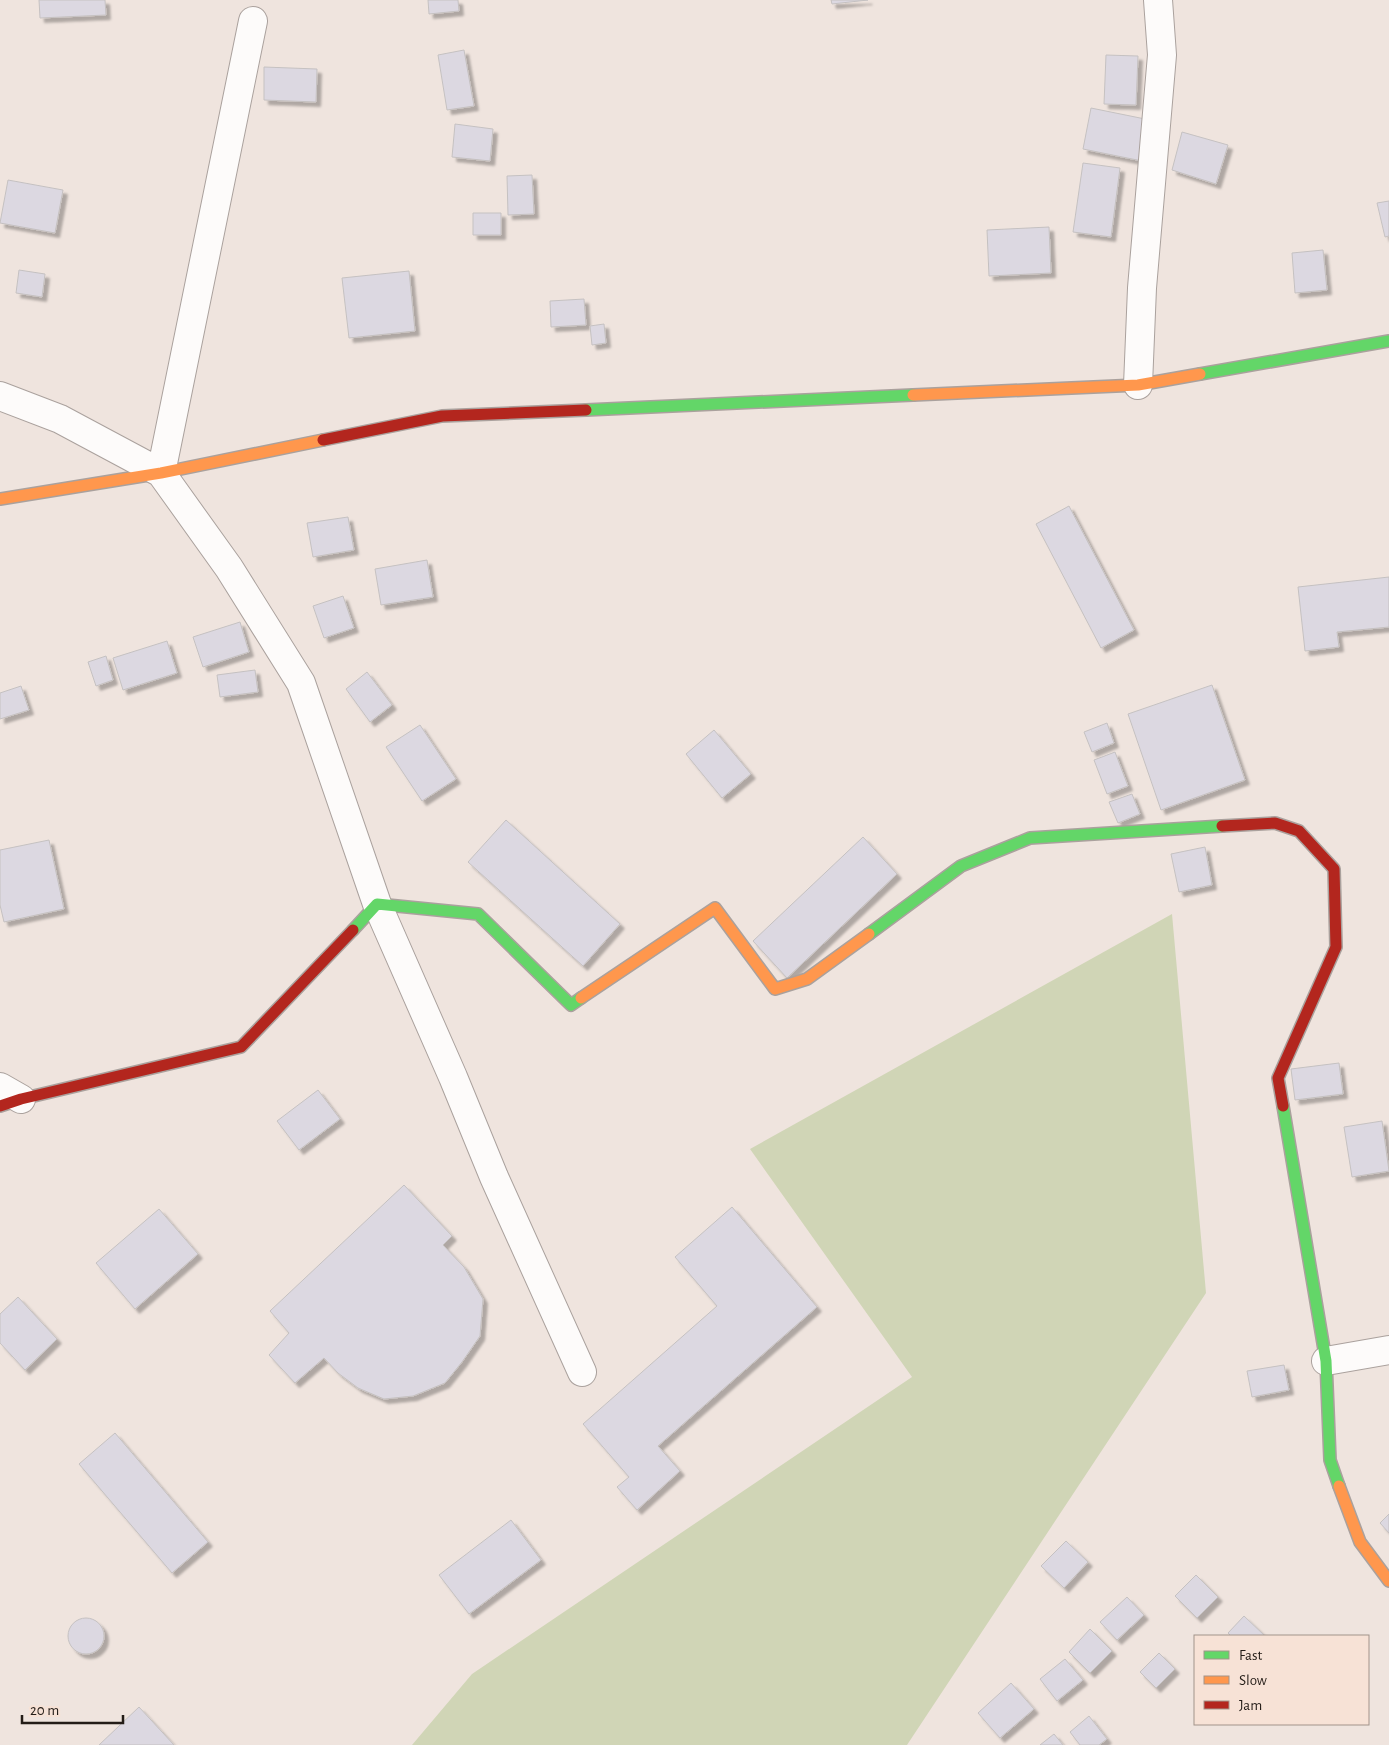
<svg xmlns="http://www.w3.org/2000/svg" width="1389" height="1745" viewBox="0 0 1389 1745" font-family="'Alegreya Sans',sans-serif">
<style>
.green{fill:#d0d5b6}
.building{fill:#dcd8e1;stroke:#c5c1c1;filter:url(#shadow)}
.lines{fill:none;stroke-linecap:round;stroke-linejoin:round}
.street-casing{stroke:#aaa19d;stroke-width:30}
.fast-casing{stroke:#aaa19d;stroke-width:14}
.slow-casing{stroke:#aaa19d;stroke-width:14}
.jam-casing{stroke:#aaa19d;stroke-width:14}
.street{stroke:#fdfbfa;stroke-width:28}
.fast{stroke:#63d668;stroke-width:11}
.slow{stroke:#ff974d;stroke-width:11}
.jam{stroke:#b3261e;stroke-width:11}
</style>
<defs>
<filter id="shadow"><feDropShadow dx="4.5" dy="4.5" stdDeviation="1" flood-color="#0004"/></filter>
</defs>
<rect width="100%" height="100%" fill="#efe4de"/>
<path class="green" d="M1172 914 1206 1293 907 1745H412L472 1674 912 1377 750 1149Z"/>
<path class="building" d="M39 0H105L106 15 40 18Z
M428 0H458L459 11 429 14Z
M831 0H868L832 4Z
M464 50 474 106 447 110 438 55Z
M1106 55 1138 56 1136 105 1104 104Z
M264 67 317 69 316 102 264 100Z
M1091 108 1150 120 1142 161 1083 149Z
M455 124 493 129 490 161 452 157Z
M1182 132 1228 145 1216 184 1172 170Z
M1083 163 1120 168 1111 237 1073 232Z
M532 175 534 214 508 215 507 176Z
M8 180 63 190 55 233 0 223Z
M1389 201V236L1385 237 1377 203Z
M473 213H501V235H473Z
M1049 227 1051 273 989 276 987 230Z
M1323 250 1327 290 1295 293 1292 253Z
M19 270 45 274 42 297 16 293Z
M409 271 415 331 349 338 342 278Z
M584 299 586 325 551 327 550 301Z
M604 324 606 343 592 345 590 326Z
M1069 506 1134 630 1101 648 1036 524Z
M348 517 354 550 313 557 307 523Z
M427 560 433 597 381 605 375 569Z
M1389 577V627L1337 632 1339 647 1305 651 1298 587Z
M343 596 354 628 324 638 313 606Z
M240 622 249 652 203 667 193 637Z
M167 641 177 673 123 690 113 658Z
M106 656 113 680 96 686 88 662Z
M255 670 258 692 220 697 217 675Z
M367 672 392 705 370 722 346 689Z
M1212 685 1245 780 1161 810 1128 714Z
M21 686 29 710 0 719V693Z
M1107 723 1114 743 1092 752 1084 732Z
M420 725 456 779 422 801 386 747Z
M714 730 751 774 722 798 686 754Z
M1115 752 1128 786 1107 794 1094 760Z
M1132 794 1140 814 1118 823 1109 802Z
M506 820 620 924 583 966 468 862Z
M863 837 897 874 787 978 753 941Z
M49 840 64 909 4 922 0 905V850Z
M1205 847 1212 885 1179 892 1171 854Z
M1339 1063 1343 1094 1295 1100 1291 1069Z
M318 1090 340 1119 299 1150 277 1121Z
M1382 1121 1389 1171 1352 1177 1344 1127Z
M404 1185 452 1236 443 1245 464 1267 483 1299 480 1336 462 1362 445 1383 413 1396 384 1399 358 1388 338 1373 324 1358 295 1383 269 1355 289 1333 270 1311Z
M732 1207 817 1307 658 1446 680 1471 637 1510 617 1487 629 1477 583 1424 717 1306 675 1257Z
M159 1209 198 1254 135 1309 96 1263Z
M18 1297 57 1339 25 1370 0 1343V1314Z
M1284 1365 1289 1390 1252 1397 1247 1371Z
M115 1433 208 1542 172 1573 79 1464Z
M1389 1514V1533L1380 1523Z
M511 1520 541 1560 469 1614 439 1575Z
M1066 1541 1088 1562 1064 1588 1041 1566Z
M1196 1575 1218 1597 1197 1618 1175 1596Z
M1127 1597 1144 1615 1117 1640 1100 1622Z
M1244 1616 1265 1636H1231L1228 1633Z
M68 1636a18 18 0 1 1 36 0a18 18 0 1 1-36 0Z
M1090 1629 1112 1651 1090 1673 1069 1652Z
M1159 1653 1175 1669 1156 1688 1140 1672Z
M1065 1659 1083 1680 1057 1701 1040 1679Z
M1011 1683 1034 1709 1000 1738 978 1713Z
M139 1707 174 1745H99Z
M1089 1716 1107 1739 1099 1745H1080L1070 1732Z
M1054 1734 1063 1745H1040Z"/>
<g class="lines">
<defs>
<path id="street" d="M1138 385 1142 288 1162 55 1158 0
M0 396 60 419 161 473 229 568 301 683 377 904 453 1077 494 1177 582 1372
M161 473 253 21
M0 1087 21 1099
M1326 1361 1389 1350"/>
<path id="fast" d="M1200 374 1389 341
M586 410 913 395
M353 930 377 904 478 914 571 1005 581 998
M869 934 961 866 1030 838 1222 826
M1283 1106 1326 1361 1330 1460 1339 1486"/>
<path id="slow" d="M913 395 1138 385 1200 374
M0 499 161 473 323 440
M581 998 715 908 775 989 807 979 869 934
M1339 1486 1360 1542 1389 1581"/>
<path id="jam" d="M323 440 442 416 586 410
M1222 826 1275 823 1299 831 1334 869 1336 947 1278 1078 1283 1106
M0 1106 21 1099 241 1047 353 930"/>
</defs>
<use href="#street" class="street-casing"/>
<use href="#fast" class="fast-casing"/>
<use href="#slow" class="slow-casing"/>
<use href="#jam" class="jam-casing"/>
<use href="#street" class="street"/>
<use href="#fast" class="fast"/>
<use href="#slow" class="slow"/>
<use href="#jam" class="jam"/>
</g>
<rect x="1194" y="1635" width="175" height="90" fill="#f7e2d6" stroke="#a2938a"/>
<rect x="1204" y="1651" width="25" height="8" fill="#63d668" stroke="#a2938a"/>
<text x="1239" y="1660" font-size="15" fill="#231c17">Fast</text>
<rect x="1204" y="1676" width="25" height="8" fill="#ff974d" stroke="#a2938a"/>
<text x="1239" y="1685" font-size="15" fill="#231c17">Slow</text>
<rect x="1204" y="1701" width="25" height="8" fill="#b3261e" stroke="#a2938a"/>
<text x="1239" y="1710" font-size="15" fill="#231c17">Jam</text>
<path d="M22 1715v8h101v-8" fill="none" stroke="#231c17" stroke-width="2.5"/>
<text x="30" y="1715" font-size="15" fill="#231c17" stroke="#f7e2d6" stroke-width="4" paint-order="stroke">20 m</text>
</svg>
